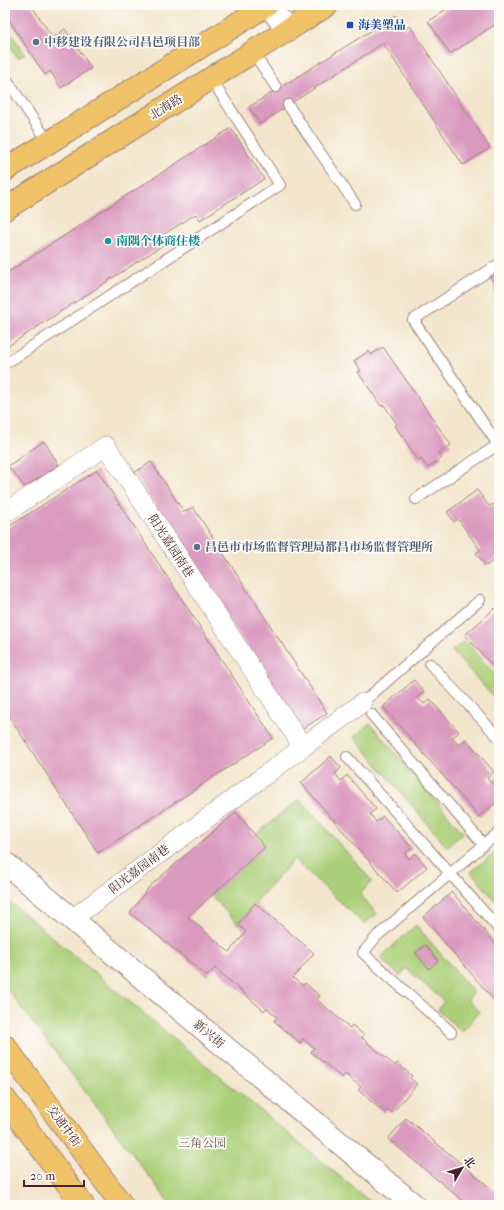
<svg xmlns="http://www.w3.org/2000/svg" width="504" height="1210" viewBox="0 0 504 1210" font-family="'IM FELL French Canon','Noto Serif SC',serif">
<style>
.green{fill:#acd079;stroke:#7b7852;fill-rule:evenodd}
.building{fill:#da9abf}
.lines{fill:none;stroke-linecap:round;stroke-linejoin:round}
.service-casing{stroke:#9e827c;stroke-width:12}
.minor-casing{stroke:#9e827c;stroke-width:20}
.tertiary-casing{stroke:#9e827c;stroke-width:24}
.primary-casing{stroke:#9e827c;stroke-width:24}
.service{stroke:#fff;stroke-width:10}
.minor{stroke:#fff;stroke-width:19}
.tertiary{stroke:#fff;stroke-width:22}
.primary{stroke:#f0c369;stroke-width:22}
.transit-dot{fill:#1a4fb4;stroke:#fdfcf7;stroke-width:1.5}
.service-dot{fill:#5c6f8a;stroke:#fdfcf7;stroke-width:1.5}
.culture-dot{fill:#0f9aa8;stroke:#fdfcf7;stroke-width:1.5}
.labels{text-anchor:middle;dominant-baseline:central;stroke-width:3.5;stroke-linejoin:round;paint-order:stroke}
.transit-label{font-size:12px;font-weight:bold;fill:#164399;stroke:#fdfcf7;text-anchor:start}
.service-label{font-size:12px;font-weight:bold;fill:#4e5e75;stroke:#fdfcf7;text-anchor:start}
.street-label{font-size:12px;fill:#4a1f2b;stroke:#fdfcf7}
.culture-label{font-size:12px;font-weight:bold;fill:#0d838f;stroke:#fdfcf7;text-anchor:start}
.park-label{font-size:12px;fill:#675442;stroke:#fdfcf7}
</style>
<rect width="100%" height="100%" fill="#fdfcf7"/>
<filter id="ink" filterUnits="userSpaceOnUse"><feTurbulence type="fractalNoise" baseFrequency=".025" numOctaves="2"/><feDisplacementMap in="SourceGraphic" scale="8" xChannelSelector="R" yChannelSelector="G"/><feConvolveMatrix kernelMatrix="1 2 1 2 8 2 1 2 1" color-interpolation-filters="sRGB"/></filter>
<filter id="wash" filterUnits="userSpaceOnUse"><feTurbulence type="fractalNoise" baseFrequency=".012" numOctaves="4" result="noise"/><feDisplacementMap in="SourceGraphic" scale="16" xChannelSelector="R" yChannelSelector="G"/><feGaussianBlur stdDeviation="0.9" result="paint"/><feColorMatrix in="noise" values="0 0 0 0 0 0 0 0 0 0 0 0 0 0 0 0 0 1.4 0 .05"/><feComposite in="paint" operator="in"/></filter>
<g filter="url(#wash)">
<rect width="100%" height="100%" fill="#f3e5cc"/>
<path class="green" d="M5 25 25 54 18 58 5 39Z
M465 641 499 679V703L452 651Z
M370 723 463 833 447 847 354 737Z
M300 799 372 881 360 894 377 914 364 924 294 859 255 903 238 924 211 896 264 847 255 835Z
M497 851 499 853V905L471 872Z
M5 898 374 1205H171L5 986Z
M416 925 474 993 467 999 479 1012 462 1032 438 1010 444 1001 406 968 400 976 380 958ZM425 945 438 961 429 968 415 953Z"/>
<g id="blocks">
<path class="building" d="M5 5H31L53 38 65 29 91 68 61 88 50 71 45 75 5 14Z
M453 5H499V28L496 24 450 54 428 21Z
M396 15 405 29 410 26 490 148 463 165 383 43 260 124 249 107Z
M5 114 10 122 5 126Z
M231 128 264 179 200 220 196 214 158 238 163 245 5 348V274Z
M499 271V295L494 287 496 286 490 277Z
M383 347 451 445 439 453 442 458 428 468 421 459 419 461 395 426 397 424 384 405 381 406 358 372 361 371 354 361 369 351 371 355Z
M44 441 59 465 25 487 8 466Z
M151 462 184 512 193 507 327 713 301 730 134 473Z
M97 470 273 738 98 853 5 710V529Z
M477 490 489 506 493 504 499 513V556L486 566 476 553 480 550 458 519 454 522 447 512Z
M495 608 499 612V673L465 635Z
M414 680 424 692 417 697 424 704 430 699 459 732 452 738 459 745 466 739 494 772 487 778 491 783 498 777 499 778V800L479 817 383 707Z
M331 756 341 768 335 774 341 781 347 775 376 809 370 814 376 822 383 816 412 848 405 854 409 859 415 853 427 867 397 893 301 783Z
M236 812 265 847 188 917 229 952 246 932 238 924 255 903 314 953 293 978 303 986 305 983 320 996 317 1000 350 1028 352 1025 364 1035 362 1038 395 1066 397 1063 412 1076 410 1078 417 1084 392 1113 387 1109 385 1113 358 1090 361 1087 345 1074 342 1078 311 1052 314 1048 303 1039 300 1043 274 1021 277 1017 267 1008 264 1011 215 968 207 976 130 913 149 887Z
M452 892 499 948V1006L423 917Z
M426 945 438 961 429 969 415 953Z
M406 1118 499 1195V1205H468L388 1139Z"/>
</g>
</g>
<g filter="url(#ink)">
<use href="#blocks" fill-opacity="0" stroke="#9e827c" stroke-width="1"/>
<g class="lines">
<defs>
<path id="service" d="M253 52 276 87
M5 77 49 143
M288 105 355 204
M499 264 413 320 499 446
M5 364 280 185 211 79
M416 499 499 444
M430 664 499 738
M362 703 480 600
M371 714 484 845
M347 757 499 929
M451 1032 363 953 377 936 499 832"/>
<path id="minor" d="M5 513 106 446 303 747
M72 919 362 703"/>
<path id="tertiary" d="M268 5 288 30
M5 863 414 1205"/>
<path id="primary" d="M5 170 267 5
M5 209 327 5
M5 1046 122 1205
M5 1099 83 1205"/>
</defs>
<use href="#service" class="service-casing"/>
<use href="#minor" class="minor-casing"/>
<use href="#tertiary" class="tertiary-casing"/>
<use href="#primary" class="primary-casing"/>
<use href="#service" class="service"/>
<use href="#minor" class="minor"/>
<use href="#tertiary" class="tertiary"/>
<use href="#primary" class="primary"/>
</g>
</g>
<rect class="transit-dot" x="346" y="21" width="8" height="8" rx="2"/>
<g class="service-dot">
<circle cx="36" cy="42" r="4"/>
<circle cx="197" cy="547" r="4"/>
</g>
<circle class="culture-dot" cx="108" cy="241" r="4"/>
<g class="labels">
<g class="transit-label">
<text x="358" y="25">海美塑品</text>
</g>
<g class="service-label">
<text x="44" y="42">中移建设有限公司昌邑项目部</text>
<text x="205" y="547">昌邑市市场监督管理局都昌市场监督管理所</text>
</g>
<g class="street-label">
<text transform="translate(166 107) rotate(-32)">北海路</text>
<text transform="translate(171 546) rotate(57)">阳光嘉园南巷</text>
<text transform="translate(139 869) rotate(-37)">阳光嘉园南巷</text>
<text transform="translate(209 1034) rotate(40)">新兴街</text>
<text transform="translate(64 1126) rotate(54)">交通中街</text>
</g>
<g class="culture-label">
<text x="116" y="241">南隅个体商住楼</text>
</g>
<g class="park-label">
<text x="202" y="1143">三角公园</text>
</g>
</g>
<rect width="504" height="1210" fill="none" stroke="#fdfcf7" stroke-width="20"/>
<g transform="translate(462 1168) rotate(52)" stroke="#fdfcf7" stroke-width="3" paint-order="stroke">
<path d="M0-3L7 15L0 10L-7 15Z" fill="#4a1f2b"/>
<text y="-6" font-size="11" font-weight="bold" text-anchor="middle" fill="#4a1f2b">北</text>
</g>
<path d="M24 1180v6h60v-6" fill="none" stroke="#4a1f2b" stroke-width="2"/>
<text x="30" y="1180" font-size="12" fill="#4a1f2b" stroke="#fdfcf7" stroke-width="3" paint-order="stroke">20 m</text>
</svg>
